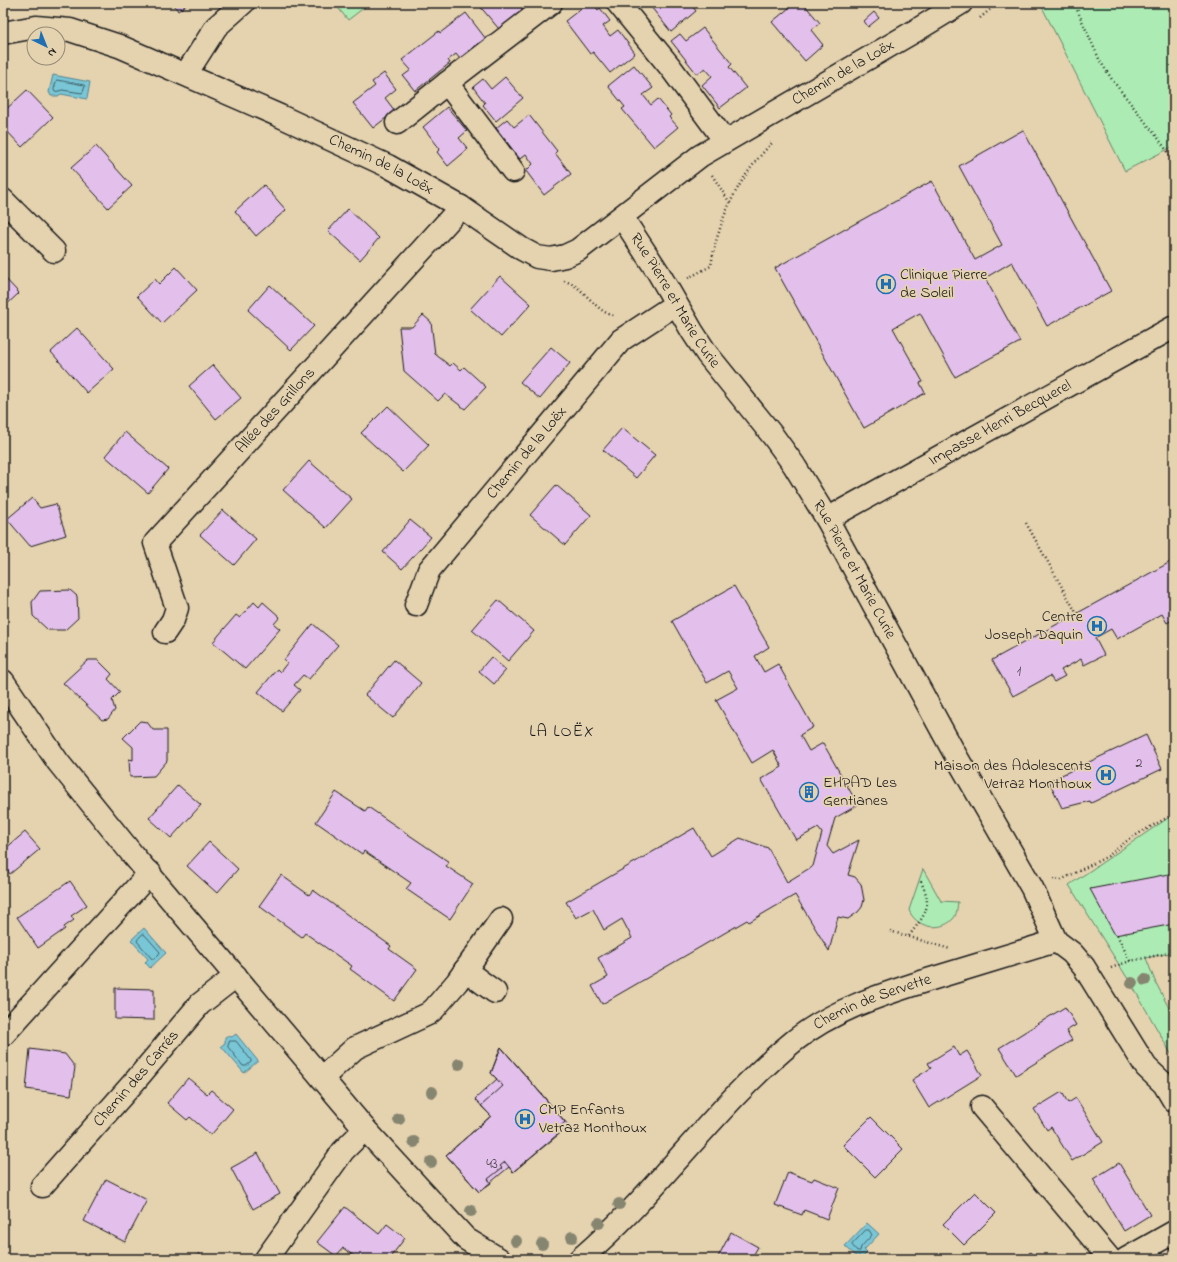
<svg xmlns="http://www.w3.org/2000/svg" width="1177" height="1262" viewBox="0 0 1177 1262" font-family="'Indie Flower',sans-serif">
<style>
.green{fill:#acebb3;stroke:#648468}
.water{fill:#79c6d7;stroke:#54828c}
.lines{fill:none;stroke-linecap:round;stroke-linejoin:round}
.shore{stroke:#416067;stroke-width:1}
.building{fill:#e3c0eb;stroke:#1c1c1c}
.minor-casing{stroke:#1c1c1c;stroke-width:25}
.path{stroke:#1c1c1c;stroke-width:2.5;stroke-dasharray:1 3;stroke-linecap:butt}
.minor{stroke:#e5d3b0;stroke-width:22}
.tree{fill:#86856f}
.labels{text-anchor:middle;dominant-baseline:central;stroke-width:3.5;stroke-linejoin:round;paint-order:stroke}
.number-label{font-size:14px;fill:#4e4550}
.street-label{font-size:16px;fill:#1c1c1c;stroke:#e5d3b0}
.poi-label{font-size:16px;fill:#1c1c1c;stroke:#e5d3b0;text-anchor:start}
.neighbourhood-label{font-size:17px;letter-spacing:1px;fill:#1c1c1c;stroke:#e5d3b0}
</style>
<rect width="100%" height="100%" fill="#e5d3b0"/>
<filter id="ink" filterUnits="userSpaceOnUse"><feTurbulence type="fractalNoise" baseFrequency=".025" numOctaves="2"/><feDisplacementMap in="SourceGraphic" scale="8" xChannelSelector="R" yChannelSelector="G"/><feConvolveMatrix kernelMatrix="1 2 1 2 8 2 1 2 1" color-interpolation-filters="sRGB"/></filter>
<g filter="url(#ink)">
<path class="green" d="M334 3H370L348 20Z
M1040 3H1174V146L1125 171Z
M1174 814V952L1146 958 1155 981 1174 1018V1059L1133 987 1069 885Z
M923 869 941 901 958 902C957 908 957 915 953 919 940 933 915 927 909 910Z"/>
<path class="water" d="M53 75 90 82 87 99 61 94 58 96H51L49 92Z
M144 928 166 953 150 968 145 962 148 959 131 940Z
M236 1034 258 1061 244 1073 221 1046 225 1043V1037L227 1036 232 1037Z
M867 1223 879 1234 864 1250 867 1253 862 1258 859 1255 857 1257 845 1246Z"/>
<g class="lines">
<path class="shore" d="M57 80 84 85 85 86 83 92 82 93 62 90 55 92 54 90Z
M143 934 145 935 160 952 159 954 154 959H152L137 941 138 939Z
M230 1041H236L251 1060V1062L246 1066H243L228 1047Z
M866 1230H869L872 1235 861 1247 860 1251H857L852 1245Z"/>
</g>
<path class="building" d="M173 3H189L178 11Z
M479 3H517L523 10 499 29 478 4Z
M588 3H593L598 10 600 8 610 21 603 26 610 36 618 30 635 53 610 73 593 52 590 54 565 21Z
M656 3H690L696 11 671 32 651 7Z
M795 3H803L820 23 811 30 823 45 805 61 772 22Z
M874 12 879 18 868 27 864 21Z
M466 13 486 39 460 59 456 54 448 60 450 63 415 91 403 76 411 70 402 60 439 31 440 33Z
M703 28 732 64 729 67 746 88 720 108 702 85 712 76 705 68 697 74 671 41 680 34 686 41Z
M634 65 653 88 643 95 651 105 658 99 671 115 669 117 678 127 654 147 622 109 625 107 608 86Z
M384 73 396 89 385 98 395 111 373 128 353 103 375 86 372 82Z
M505 77 523 98 496 121 483 105 485 103 473 87 483 79 491 89Z
M27 90 53 117 22 147 3 127V112Z
M447 107 467 131 459 138 468 149 448 166 437 152 440 149 423 127Z
M529 115 557 151 555 153 571 174 544 195 526 171 533 164 526 154 520 159 496 128 507 119 514 127Z
M1023 130 1111 291 1047 326 1012 262 985 278 1020 342 955 377 920 313 893 328 923 382 920 383 925 393 864 428 775 268 932 181 975 260 1002 245 959 166Z
M96 146 132 186 108 208 71 168Z
M264 185 286 210 256 236 235 211Z
M348 209 379 238 360 260 328 231Z
M176 267 197 290 162 323 137 296 155 279 159 284Z
M3 276 19 293 3 308Z
M500 276 531 304 501 337 470 309Z
M270 285 314 326 291 350 248 310Z
M423 315 431 322 435 354 450 366 453 363 461 370 464 367 486 387 465 409 445 394 438 401 404 371 399 327H412Z
M77 328 114 369 87 393 51 352Z
M551 347 570 363 540 399 520 382Z
M213 365 241 398 216 419 189 386Z
M388 406 429 445 403 472 361 433Z
M622 428 655 455 636 478 603 450Z
M125 432 168 469 148 493 105 456Z
M309 461 352 499 326 528 283 490Z
M556 485 591 515 565 545 530 515Z
M32 498 40 508 56 504 66 535 30 546 7 519Z
M223 510 256 539 234 565 200 535Z
M410 520 431 537 402 569 383 552Z
M1174 560V619L1167 623 1162 614 1117 639 1111 629 1095 638 1104 655 1084 665 1081 659 1061 670 1065 676 1054 682 1050 676 1013 696 992 660Z
M734 586 769 647 755 656 764 672 778 664 813 727 800 735 809 751 823 743 858 805 835 818 827 846 833 854 859 840 848 875 855 877 861 884 864 900 862 907 858 912 848 919 838 917 829 951 795 895 749 922 747 920 602 1004 592 986 608 977 598 958 632 938 622 919 604 930 593 909 576 918 566 902 694 828 711 856 740 838 768 848 787 882 813 866 822 833 818 828 796 840 761 779 782 767 773 750 752 763 716 700 738 688 728 671 707 683 672 621Z
M70 590 77 596 78 618 65 630H48L33 616 32 602 40 591Z
M498 600 534 631 508 661 472 630Z
M254 602 259 607 263 602 280 617 274 624 280 629 245 669 213 642 236 615 240 618Z
M313 624 338 645 309 679 303 675 294 685 300 690 282 711 258 692 277 669 280 672 287 663 284 660Z
M491 657 506 670 494 684 479 671Z
M88 660H98L112 674 108 679 120 692 112 700 115 710 108 719 102 720 63 683Z
M394 660 421 683 393 718 365 695Z
M140 721 147 722 153 730H167V761L154 776 130 777 129 759 133 760V747L123 738Z
M1146 735 1162 769 1091 803 1090 801 1062 808 1049 781Z
M178 785 201 805 171 838 149 818Z
M336 792 365 811 368 807 449 862 446 866 473 884 450 919 406 889 411 883 364 851 362 854 316 822Z
M25 832 40 849 10 874 3 865V859L9 854 5 849Z
M209 842 238 869 217 893 187 866Z
M1174 873V924L1115 935 1090 889Z
M281 875 309 895 313 890 391 946 389 949 417 969 394 1001 350 969 352 966 305 933 302 937 259 906Z
M70 881 87 905 71 916 74 920 64 927 65 929 38 948 17 917Z
M115 988 154 989V1020L115 1019Z
M1065 1007 1076 1025 1066 1031 1072 1040 1016 1075 999 1048Z
M501 1047 569 1126 513 1172 509 1167 479 1192 446 1155 491 1116 475 1099 497 1079 491 1073Z
M501 1047 565 1122 555 1131 558 1134 513 1172 505 1162 500 1166 502 1168 488 1179 491 1183 479 1192 446 1155 491 1116 481 1106 503 1086 491 1073Z
M954 1047 959 1056 967 1051 982 1075 929 1108 912 1080 931 1068 928 1063Z
M30 1049 65 1054 75 1067 71 1095 26 1089Z
M188 1078 207 1094 211 1090 233 1109 211 1135 190 1117 187 1120 167 1103Z
M1062 1092 1068 1103 1076 1098 1103 1142 1072 1161 1051 1127 1047 1130 1034 1109Z
M871 1117 903 1149 875 1177 843 1145Z
M258 1153 280 1194 253 1209 231 1168Z
M1119 1163 1150 1215 1124 1231 1093 1179Z
M788 1172 812 1181 814 1178 839 1188 827 1219 804 1210 802 1215 775 1205Z
M106 1179 147 1200 125 1242 84 1221Z
M975 1192 996 1213 964 1245 943 1224Z
M345 1207 379 1234 387 1224 405 1238 389 1259H358L343 1248 336 1256 317 1242Z
M731 1232 758 1247 751 1259H717Z
M1030 1252 1038 1259H1024Z
M199 1253 204 1259H192Z"/>
<g class="lines">
<defs>
<g id="minor">
<path d="M618 3 671 68 725 141"/>
<path id="s1" d="M3 33 36 27 70 30 119 46 280 116 388 166 461 207 522 249 537 257 551 259 565 256 578 250 700 156 915 31 961 3"/>
<path d="M186 74 216 27 243 3"/>
<path d="M447 83 513 171"/>
<path d="M397 123 447 83 551 3"/>
<path d="M3 200 54 251"/>
<path id="s2" d="M622 217 658 272 692 331 707 354 773 436 794 465 827 519 956 756 1032 888 1056 941 1072 953 1084 967 1146 1067 1164 1084 1174 1101"/>
<path id="s3" d="M827 519 1174 327"/>
<path id="s4" d="M416 605 429 570 621 340 676 304"/>
<path id="s5" d="M165 632 173 620 177 608 155 543 461 207"/>
<path d="M3 681 58 762 133 855 365 1129 466 1239 499 1259"/>
<path d="M465 970 495 992"/>
<path d="M3 1035 150 873"/>
<path d="M322 1078 355 1048 428 1014 434 1009 457 982 501 919"/>
<path d="M982 1107 1110 1259"/>
<path id="s6" d="M42 1186 135 1081 200 1004 236 976"/>
<path d="M266 1259 343 1151 365 1129"/>
<path id="s7" d="M580 1259C658 1193 715 1105 794 1041 834 1009 884 994 931 979 973 966 1014 954 1056 941"/>
<path d="M1126 1259 1174 1232"/>
</g>
</defs>
<use href="#minor" class="minor-casing"/>
<path class="path" d="M1074 3 1100 61 1113 81 1158 138 1174 161
M980 18 998 3
M712 175 730 203
M688 278 711 266C713 254 715 243 719 232 728 199 749 166 773 142
M564 281C585 286 594 312 615 316
M1026 523 1077 614
M1053 879 1061 880 1108 856 1128 840 1143 831 1174 814
M890 931 950 949
M1117 935 1130 961
M909 936C925 914 934 907 920 880
M1111 968 1130 961 1174 952"/>
<use href="#minor" class="minor"/>
</g>
<g class="tree">
<circle cx="1145" cy="980" r="6"/>
<circle cx="1132" cy="983" r="6"/>
<circle cx="459" cy="1064" r="6"/>
<circle cx="432" cy="1092" r="6"/>
<circle cx="399" cy="1119" r="6"/>
<circle cx="414" cy="1142" r="6"/>
<circle cx="431" cy="1162" r="6"/>
<circle cx="619" cy="1204" r="6"/>
<circle cx="471" cy="1211" r="6"/>
<circle cx="599" cy="1223" r="6"/>
<circle cx="572" cy="1237" r="6"/>
<circle cx="516" cy="1241" r="6"/>
<circle cx="542" cy="1244" r="6"/>
</g>
</g>
<defs>
<symbol id="hospital-ring" viewBox="-11 -11 22 22"><circle r="9.5" fill="#e5d3b0" stroke="#1f6fb2" stroke-width="1.5"/><path d="M-5-5h3v3.5h4V-5h3V5h-3V1.5h-4V5h-3Z" fill="#1f6fb2"/></symbol>
<symbol id="building-ring" viewBox="-11 -11 22 22"><circle r="9.5" fill="#e5d3b0" stroke="#1f6fb2" stroke-width="1.5"/><path d="M-4-6H4V6H1V3H-1V6H-4ZM-2.5-4.3h1.7v1.8h-1.7ZM.8-4.3h1.7v1.8H.8ZM-2.5-1h1.7V.8h-1.7ZM.8-1h1.7V.8H.8Z" fill="#1f6fb2"/></symbol>
</defs>
<g fill-rule="evenodd">
<use href="#hospital-ring" x="875" y="273" width="22" height="22"/>
<use href="#hospital-ring" x="1086" y="615" width="22" height="22"/>
<use href="#hospital-ring" x="1095" y="764" width="22" height="22"/>
<use href="#building-ring" x="798" y="781" width="22" height="22"/>
<use href="#hospital-ring" x="514" y="1108" width="22" height="22"/>
</g>
<g class="labels">
<g class="number-label">
<text x="1019" y="671">1</text>
<text x="1139" y="763">2</text>
<text x="492" y="1164">43</text>
</g>
<g class="street-label">
<text stroke="none"><textPath href="#s1" startOffset="951">Chemin de la Loëx</textPath></text>
<text stroke="none"><textPath href="#s1" startOffset="407">Chemin de la Loëx</textPath></text>
<text stroke="none"><textPath href="#s2" startOffset="99">Rue Pierre et Marie Curie</textPath></text>
<text stroke="none"><textPath href="#s5" startOffset="275">Allée des Grillons</textPath></text>
<text stroke="none"><textPath href="#s3" startOffset="198">Impasse Henri Becquerel</textPath></text>
<text stroke="none"><textPath href="#s4" startOffset="190">Chemin de la Loëx</textPath></text>
<text stroke="none"><textPath href="#s2" startOffset="423">Rue Pierre et Marie Curie</textPath></text>
<text stroke="none"><textPath href="#s7" startOffset="394">Chemin de Servette</textPath></text>
<text stroke="none"><textPath href="#s6" startOffset="143">Chemin des Carrés</textPath></text>
</g>
<g class="poi-label">
<text x="900" y="275">Clinique Pierre<tspan x="900" dy="18">de Soleil</tspan></text>
<text x="1083" y="617" text-anchor="end">Centre<tspan x="1083" dy="18">Joseph Daquin</tspan></text>
<text x="1092" y="766" text-anchor="end">Maison des Adolescents<tspan x="1092" dy="18">Vetraz Monthoux</tspan></text>
<text x="823" y="783">EHPAD Les<tspan x="823" dy="18">Gentianes</tspan></text>
<text x="539" y="1110">CMP Enfants<tspan x="539" dy="18">Vetraz Monthoux</tspan></text>
</g>
<g class="neighbourhood-label">
<text x="562" y="731">LA LOËX</text>
</g>
</g>
<rect width="1177" height="1262" fill="none" stroke="#e5d3b0" stroke-width="16"/>
<rect x="8" y="8" width="1161" height="1246" fill="none" stroke="#1c1c1c" stroke-width="1.5" filter="url(#ink)"/>
<g transform="translate(46 46) rotate(137)"><circle r="19" fill="#e5d3b0" stroke="#958a75"/>
<path d="M0-3L7 15L0 10L-7 15Z" fill="#1f6fb2"/>
<text y="-6" font-size="11" font-weight="bold" text-anchor="middle" fill="#1c1c1c">N</text>
</g>
</svg>
